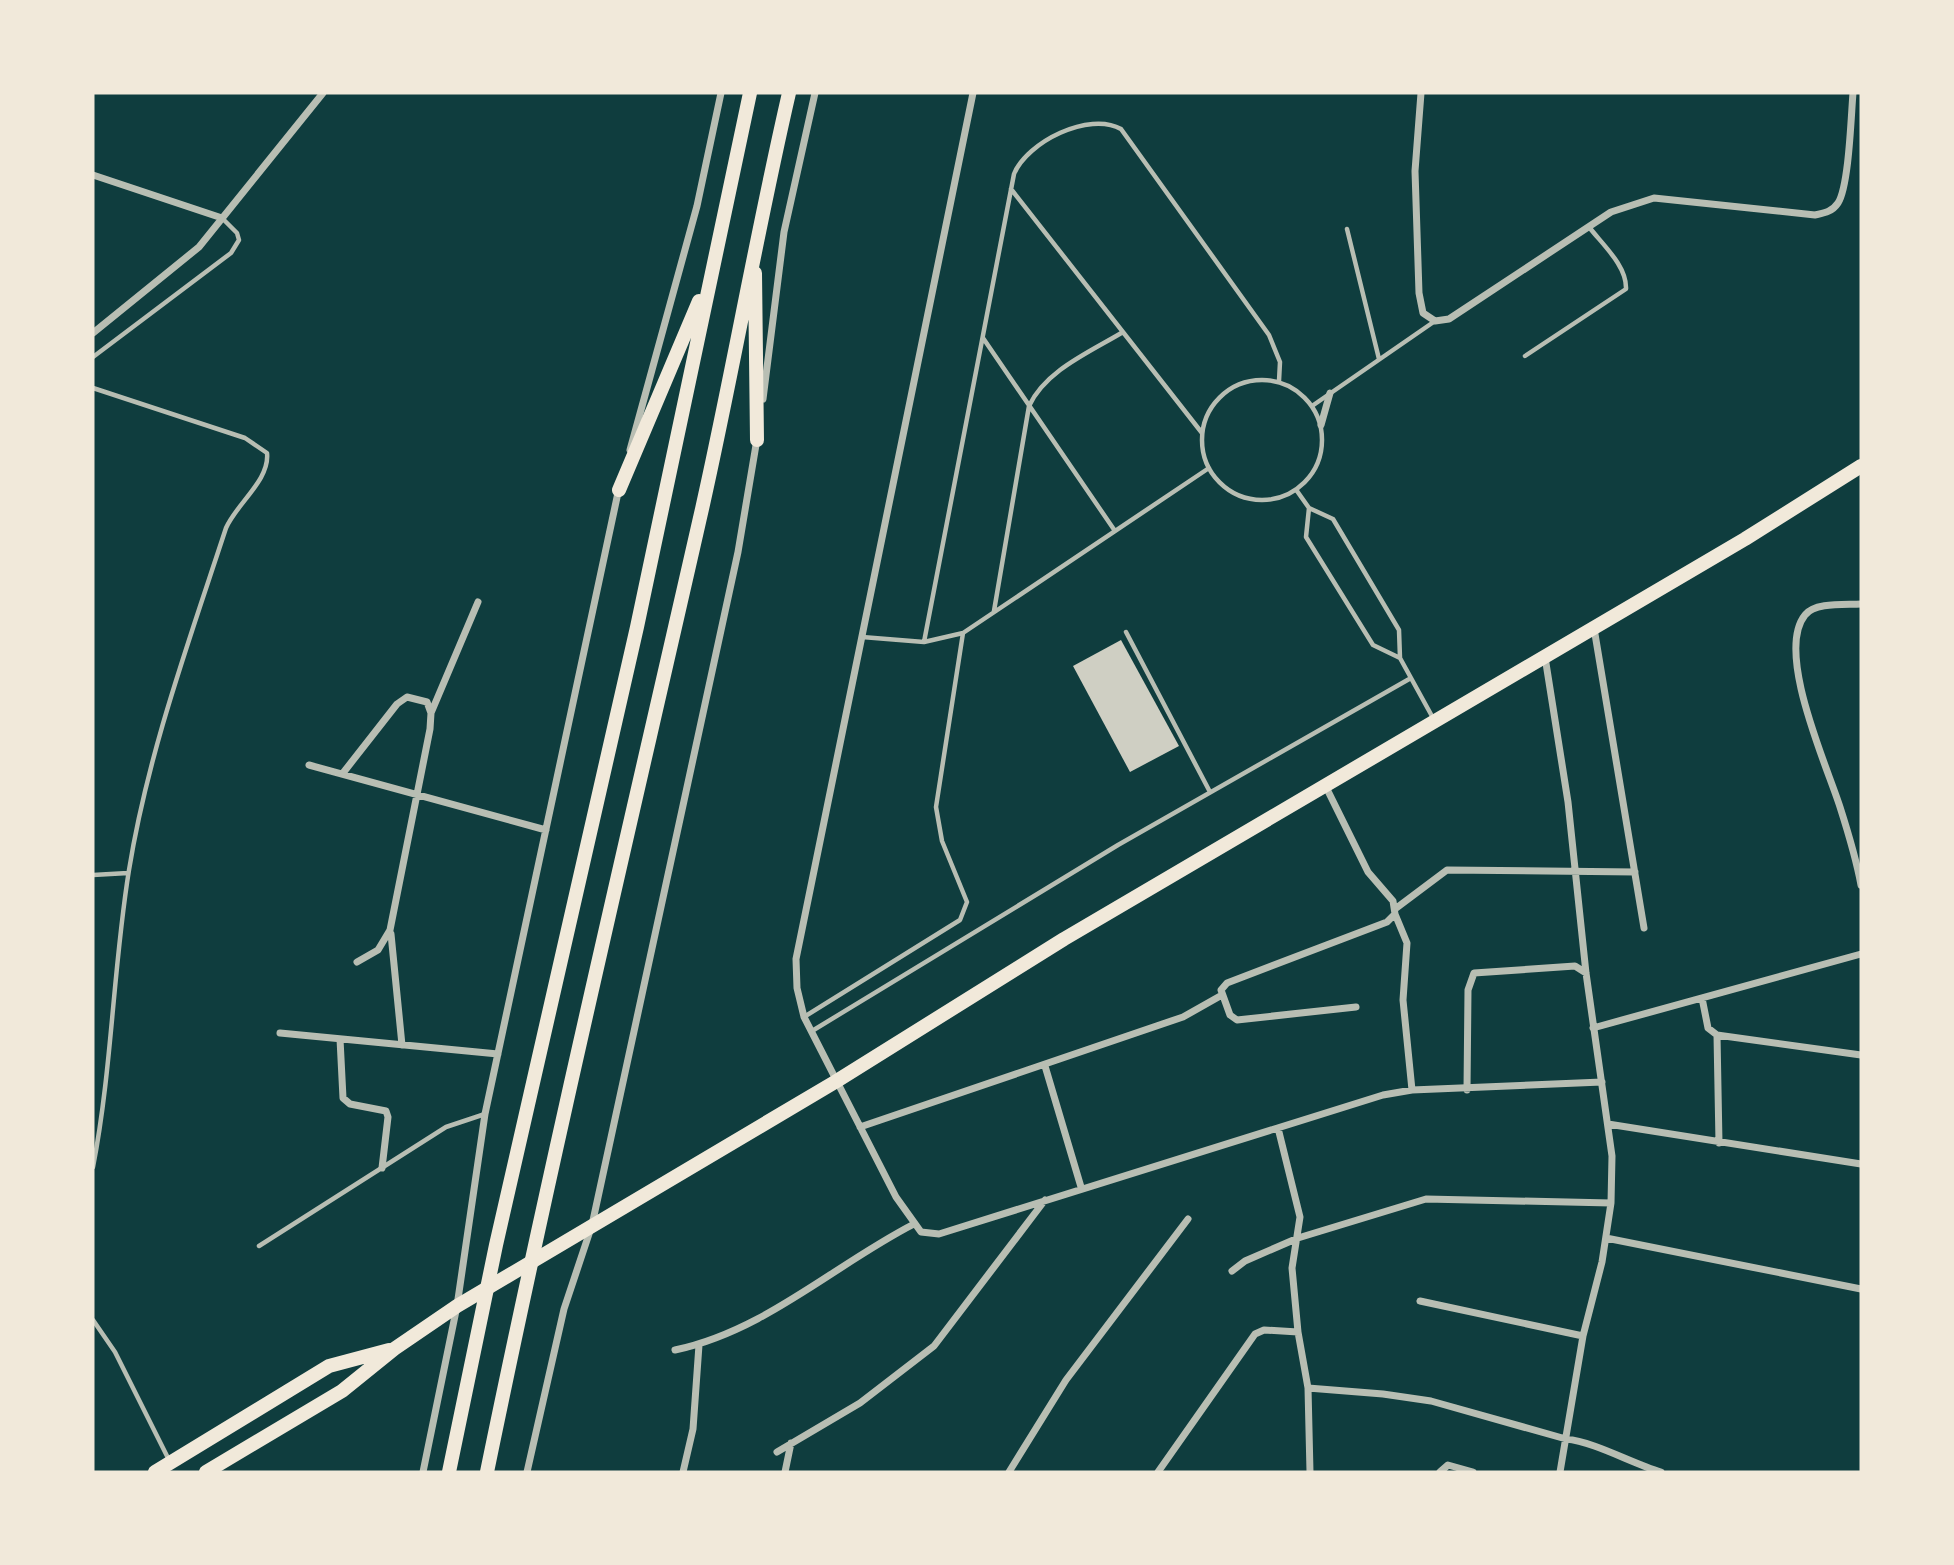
<svg xmlns="http://www.w3.org/2000/svg" width="1954" height="1565" viewBox="0 0 1954 1565" font-family="Arial,sans-serif">
<style>
.building{fill:#cfcfc3}
.lines{fill:none;stroke-linecap:round;stroke-linejoin:round}
.service{stroke:#b8beb3;stroke-width:4.5}
.minor{stroke:#b8beb3;stroke-width:7}
.primary{stroke:#f1e9da;stroke-width:14}
.trunk{stroke:#f1e9da;stroke-width:14}
</style>
<rect width="100%" height="100%" fill="#0f3d3e"/>
<path class="building" d="M1121 640 1179 746 1130 772 1073 666Z"/>
<g class="lines">
<path class="service" d="M1011 189 1202 433
M1347 229 1379 359
M983 338 1115 531
M1525 356 1626 289C1627 266 1603 245 1589 227
M93 357 231 253 239 240 237 233 223 219
M1202 440a60 60 0 1 1 120 0a60 60 0 1 1-120 0Z
M93 388 245 438 267 453C270 480 237 503 226 528 189 641 148 753 129 870 113 968 112 1069 93 1167
M1312 406 1435 321
M1297 491 1309 508 1333 519 1399 630 1400 658 1433 718
M1309 508 1306 537 1373 645 1400 658
M994 611 1029 406C1046 370 1090 352 1123 332
M1126 632 1210 792
M862 637 924 642 963 633 1209 468
M924 642 1014 174C1027 142 1089 111 1121 129L1269 335 1280 362 1279 381
M93 875 128 873
M804 1017 960 920 967 902 942 841 936 807 963 633
M812 1031 1118 845 1411 678
M259 1246 446 1127 485 1114
M93 1320 115 1352 169 1460"/>
<path class="minor" d="M973 93 796 959 797 988 804 1017 896 1197 921 1232 939 1234 1383 1095 1412 1090 1602 1082
M1421 93 1415 171 1419 293 1423 313 1435 321 1449 319 1611 212 1654 198 1815 215C1824 213 1832 212 1838 203 1849 186 1851 116 1853 93
M93 175 222 218
M93 333 199 247 323 93
M763 399 784 232 815 93
M1321 425 1330 393
M630 450 697 206 721 93
M1861 604C1845 605 1815 602 1805 615 1775 652 1827 766 1840 807 1848 832 1856 858 1861 885
M1594 628 1644 928
M1545 657 1568 802 1586 973 1612 1156 1611 1203 1602 1262 1583 1336 1560 1472
M431 713 478 602
M309 765 546 830
M343 773 397 704 407 697 427 702 431 713 430 729 390 930 378 950 357 962
M1325 785 1368 872 1393 901 1395 914 1387 922 1227 983 1221 990 1230 1015 1237 1020 1356 1007
M1395 909 1447 870 1635 872
M1395 914 1407 943 1403 1000 1412 1090
M391 934 402 1045
M1702 998 1708 1028 1717 1035 1861 1055
M1593 1028 1861 954
M280 1033 498 1054
M1717 1035 1719 1143
M340 1039 343 1098 350 1104 386 1111 388 1117 382 1168
M1045 1066 1081 1187
M1467 1090 1468 990 1474 973 1575 966 1586 973
M1608 1124 1861 1164
M860 1127 1183 1017 1222 995
M1278 1128 1300 1217 1292 1268 1298 1332 1308 1388 1310 1472
M1606 1238 1861 1289
M1232 1271 1245 1261 1298 1238 1426 1199 1611 1203
M1420 1301 1583 1336
M675 1350C765 1331 834 1265 914 1224
M1308 1388 1383 1394 1431 1401 1566 1439C1595 1442 1631 1463 1661 1472
M777 1452 860 1403 934 1346 1045 1200
M423 1472 457 1306 485 1114 619 488
M527 1472 564 1309 592 1225 738 552 757 439
M683 1472 693 1429 699 1345
M785 1472 791 1443
M1009 1472 1066 1380 1188 1219
M1158 1472 1255 1334 1264 1330 1298 1332
M1440 1472 1448 1465 1473 1472"/>
<path class="primary" d="M155 1472 329 1366 389 1350
M206 1472 342 1391 394 1349 457 1306 835 1082 1064 939 1745 539 1861 466"/>
<path class="trunk" d="M755 273 757 440
M619 490 699 301
M449 1472 496 1245 637 627 750 93
M487 1472C553 1150 629 830 702 509 733 371 757 231 789 93"/>
</g>
<rect width="1954" height="1565" fill="none" stroke="#f1e9da" stroke-width="189"/>
</svg>
